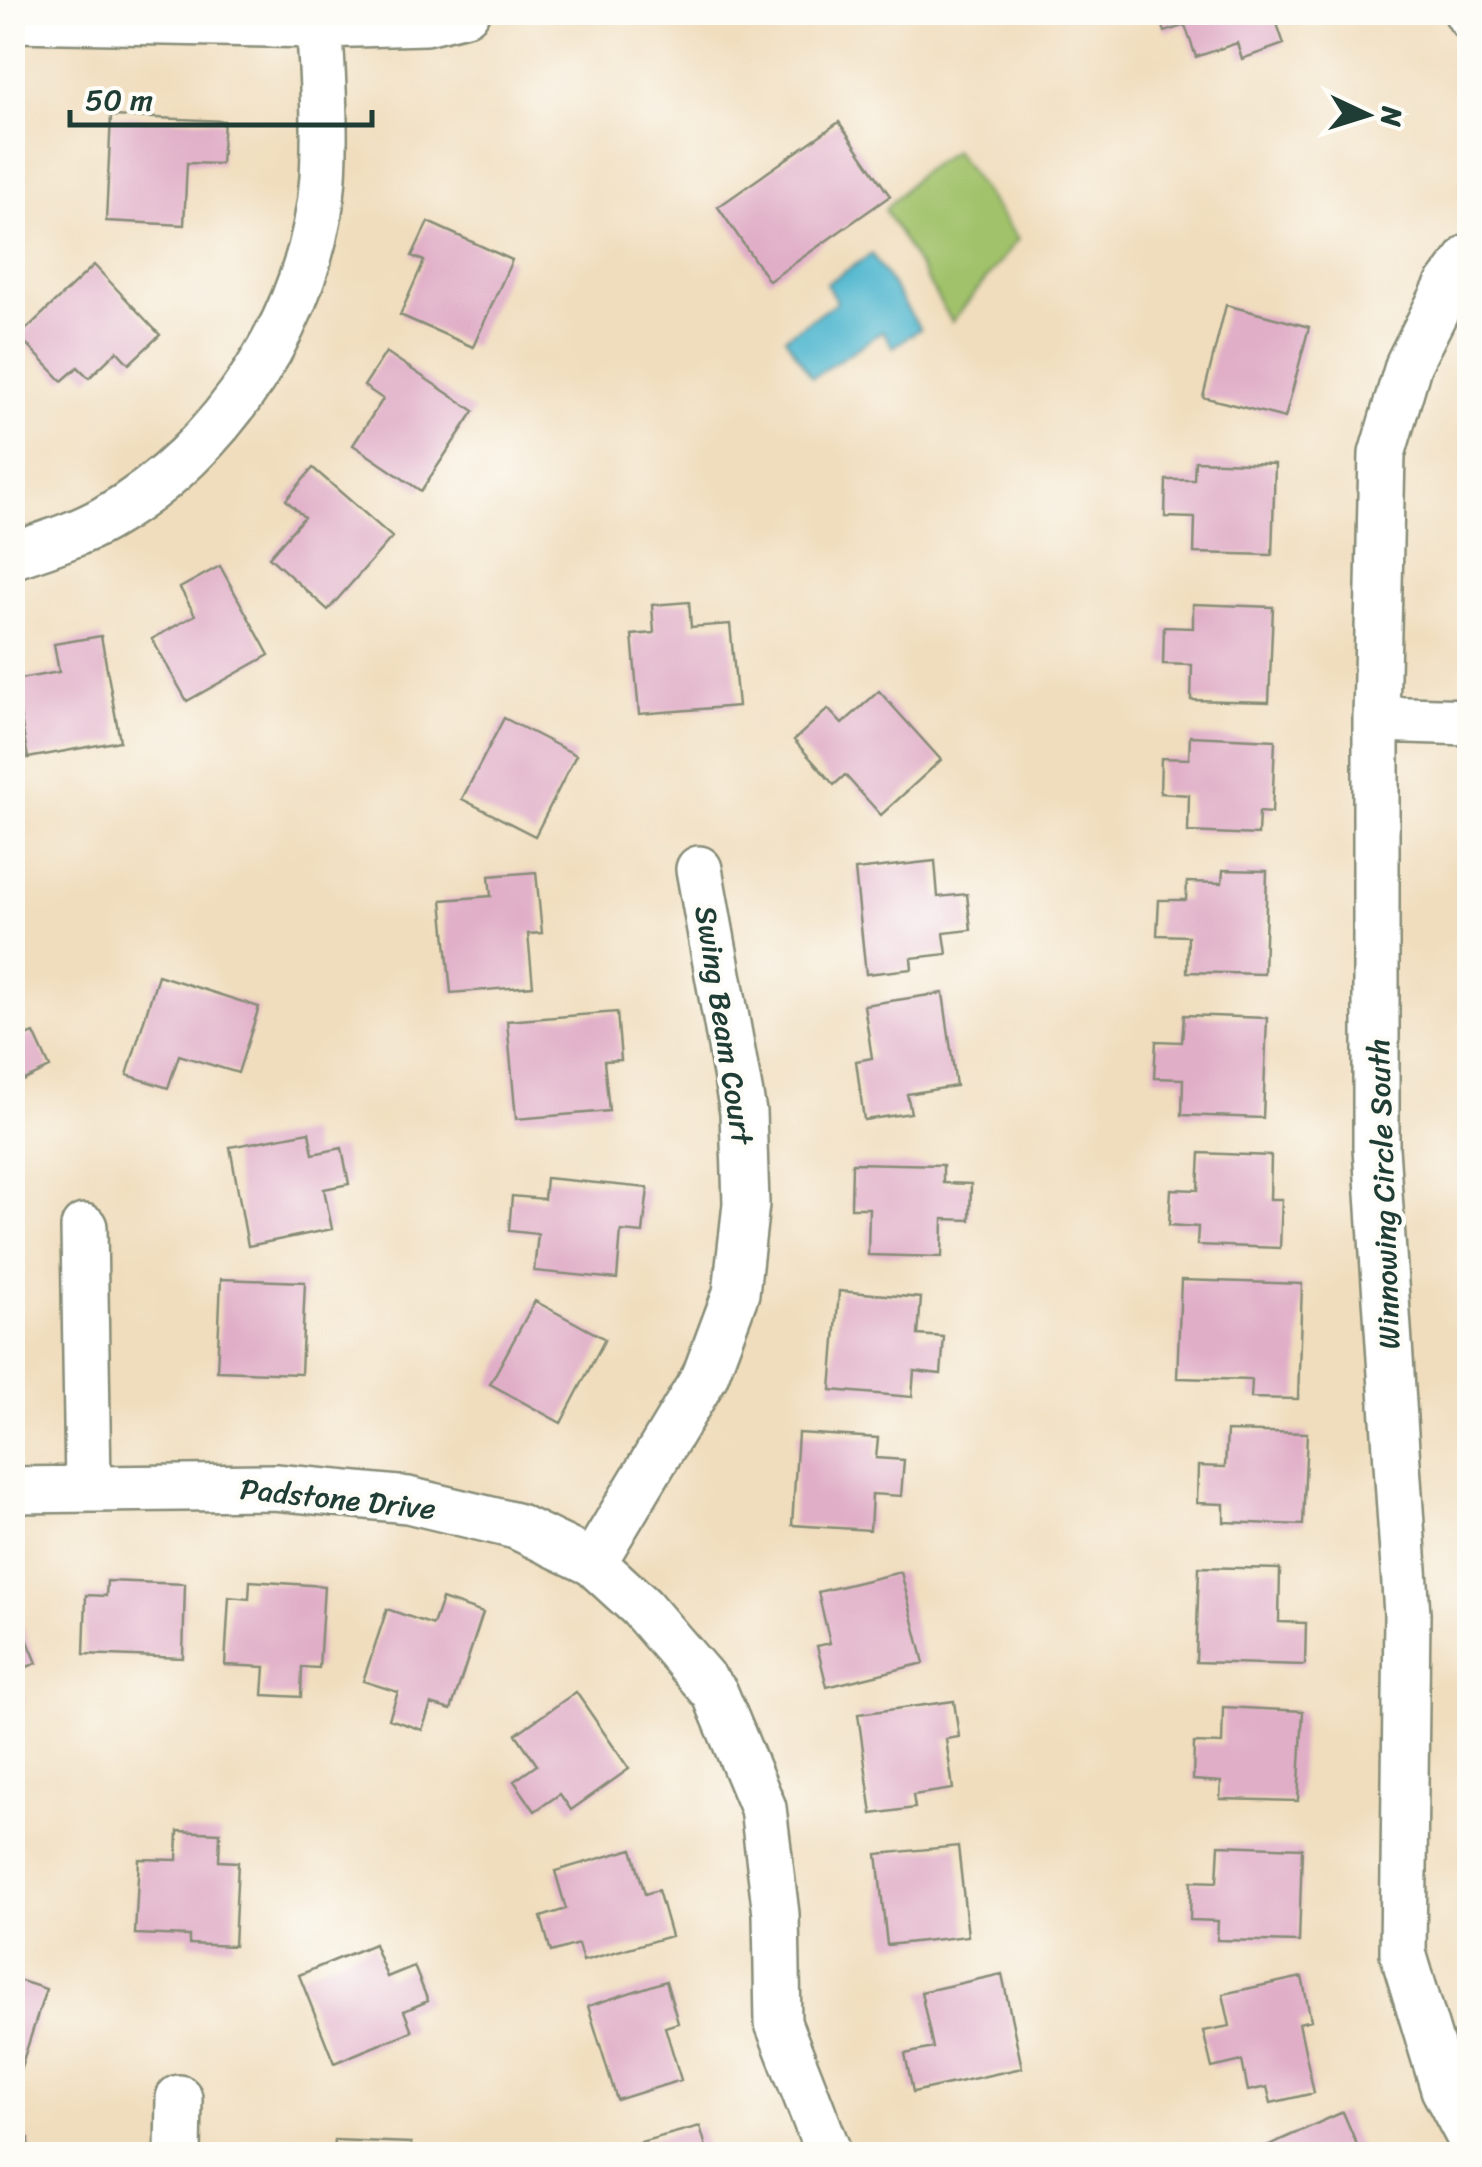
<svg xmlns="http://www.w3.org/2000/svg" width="1482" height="2167" viewBox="0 0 1482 2167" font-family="Sriracha,sans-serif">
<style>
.green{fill:#a1c26a;stroke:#60804f;stroke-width:2.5}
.water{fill:#51b7cf;stroke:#387a82;stroke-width:2.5}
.building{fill:#e0aec7}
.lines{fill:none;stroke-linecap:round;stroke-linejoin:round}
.minor-casing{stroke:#888d78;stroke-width:50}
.minor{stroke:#fff;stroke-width:45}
.labels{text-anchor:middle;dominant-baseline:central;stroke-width:9;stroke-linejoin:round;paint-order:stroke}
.street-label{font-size:30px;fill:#1f3d34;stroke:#fdfcf7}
</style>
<rect width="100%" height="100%" fill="#fdfcf7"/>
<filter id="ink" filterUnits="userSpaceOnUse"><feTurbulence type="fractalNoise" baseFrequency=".01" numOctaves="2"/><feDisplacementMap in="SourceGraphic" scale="20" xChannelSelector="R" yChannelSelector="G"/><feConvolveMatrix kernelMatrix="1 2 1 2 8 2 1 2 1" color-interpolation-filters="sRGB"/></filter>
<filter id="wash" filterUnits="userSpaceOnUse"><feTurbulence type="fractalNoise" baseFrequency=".0048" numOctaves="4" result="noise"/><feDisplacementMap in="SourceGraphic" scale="40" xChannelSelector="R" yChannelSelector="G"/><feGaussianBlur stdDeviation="2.25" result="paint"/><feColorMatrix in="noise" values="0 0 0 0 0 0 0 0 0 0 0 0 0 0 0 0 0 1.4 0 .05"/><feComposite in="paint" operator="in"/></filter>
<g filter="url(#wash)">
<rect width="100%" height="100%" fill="#f0ddbd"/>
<path class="green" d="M954 150 1018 239 952 322 885 210 920 173Z"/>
<path class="water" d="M872 254 920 329 893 347 883 331 812 378 785 337 837 302 826 284Z"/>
<g id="blocks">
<path class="building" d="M1158 12H1273L1284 44 1242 59 1237 43 1196 57 1185 25 1165 32Z
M111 116 224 121 221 164 187 163 184 225 106 221Z
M839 122 890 196 769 281 718 207Z
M428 222 512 260 473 347 400 315 424 261 412 256Z
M94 265 160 335 129 364 117 351 89 378 78 367 62 381 19 336Z
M1226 305 1309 327 1285 418 1203 397Z
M386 352 474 411 421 491 353 445 383 399 364 386Z
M1195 461 1275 464 1272 555 1194 553 1195 518 1165 517 1166 480H1194Z
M313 468 392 537 328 610 269 557 304 517 286 500Z
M220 566 269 655 187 701 152 639 195 615 180 588Z
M689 602 691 627 730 624 738 706 639 714 632 635 654 633 652 605Z
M1193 604 1273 607 1269 702 1191 700 1192 665 1163 664 1164 627 1193 628Z
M101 636 120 741 28 758 14 680 59 672 54 644Z
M879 691 941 760 881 815 845 775 834 785 794 740 828 709 842 724Z
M504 718 576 755 535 836 462 799Z
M1190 736 1275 740 1272 813 1259 812 1258 835 1188 832 1189 795 1160 793 1161 758 1189 759Z
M935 861 938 897 967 894 971 930 944 933 947 954 911 958 912 969 866 974 855 870Z
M1223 870 1267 871 1264 974 1187 972 1188 936 1157 935 1159 900H1186L1187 882 1222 883Z
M536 872 542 933 528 934 533 986 451 993 442 900 491 896 489 876Z
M158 975 259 1007 238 1073 179 1055 168 1088 127 1075Z
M943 993 956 1086 907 1094 911 1113 864 1120 856 1061 872 1058 864 1005Z
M12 1012 24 1037 34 1033 50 1068 12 1086Z
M617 1012 621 1060 604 1061 609 1111 516 1119 507 1021Z
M1184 1015 1267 1018 1263 1118 1182 1115 1183 1079 1154 1078 1156 1041 1182 1042Z
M309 1132 313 1154 342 1148 349 1184 324 1189 332 1229 248 1246 230 1147Z
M1200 1153 1271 1156 1270 1199H1282L1280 1248 1197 1245 1198 1227 1169 1225 1171 1189 1198 1190Z
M852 1163 943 1165V1183L971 1184 970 1220 943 1219 942 1257 868 1255 869 1208H851Z
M546 1178 648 1188 643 1233 621 1231 617 1279 534 1271 538 1234 509 1231 512 1196 544 1199Z
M221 1279 305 1282 301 1374 217 1371Z
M1181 1280 1302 1284 1298 1399 1251 1398 1252 1380 1177 1378Z
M839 1291 921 1298 918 1335 944 1337 941 1374 914 1371 912 1397 831 1390Z
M535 1301 605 1339 561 1423 490 1384Z
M1227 1431 1307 1433 1303 1525 1224 1522V1504L1197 1503 1198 1466 1225 1467Z
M798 1433 878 1438 876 1458 904 1460 901 1496 872 1494 870 1530 792 1525Z
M1199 1567 1280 1569 1279 1622 1306 1623 1305 1665 1196 1662Z
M901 1572 924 1663 827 1687 817 1646 830 1643 818 1592Z
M107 1581 185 1584 183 1658 84 1654 86 1595 106 1596Z
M250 1581 324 1586 319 1668 302 1667 301 1697 263 1695 265 1667 225 1665 229 1597 249 1599Z
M442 1599 483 1613 451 1710 431 1704 422 1730 389 1719 398 1692 363 1681 387 1609 433 1625Z
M12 1602 37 1663 14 1672 25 1700 12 1706Z
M576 1692 629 1769 571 1810 560 1794 535 1811 514 1781 537 1765 516 1734Z
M954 1701 959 1737 946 1739 953 1789 913 1795 915 1808 872 1814 858 1714Z
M1223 1707 1303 1711 1298 1801 1220 1799 1221 1782 1193 1780 1194 1743 1222 1744Z
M178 1831 220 1833 219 1861 238 1862 234 1946 189 1944V1936L135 1934 139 1859 177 1860Z
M1219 1845 1302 1848 1299 1942 1217 1940 1218 1921 1190 1920 1191 1881 1217 1882Z
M958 1846 968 1936 887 1945 877 1854Z
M632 1849 645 1894 658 1890 671 1936 583 1961 578 1944 551 1952 541 1917 566 1909 555 1871Z
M374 1944 387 1977 414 1966 428 2001 404 2011 412 2031 334 2063 299 1975Z
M1002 1974 1022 2068 913 2092 905 2054 933 2048 921 1992Z
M1302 1977 1311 2020 1299 2023 1314 2093 1271 2103 1267 2087 1248 2091 1242 2061 1212 2068 1203 2031 1230 2026 1223 1994Z
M12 1978 46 1989 13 2092 12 2091Z
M666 1981 678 2023 665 2027 681 2080 617 2100 588 2006Z
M1343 2112 1361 2154H1262L1260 2149Z
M700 2126 708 2154H632L629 2145Z
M12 2138H29V2154H12Z
M334 2140 411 2143V2154H333Z"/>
</g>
</g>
<g filter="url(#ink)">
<use href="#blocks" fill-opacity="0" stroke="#888d78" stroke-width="2.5"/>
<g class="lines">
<defs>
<path id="minor" d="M1467 12 1470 17
M12 19 319 25 426 22 466 12
M1470 257 1448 286 1409 363 1382 454 1376 719V1148L1407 1614 1403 1953 1444 2089 1470 2138
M12 556C43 545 77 535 105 519 223 452 314 314 323 177 326 126 323 75 319 25
M1376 719 1470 722
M84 1227 88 1487
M12 1490 275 1487 408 1500 516 1526 593 1563 641 1607 715 1693 763 1808 776 1914 778 2023 829 2154
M593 1563 705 1376 736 1293 746 1204 743 1112 699 869
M178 2154 179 2098"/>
</defs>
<use href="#minor" class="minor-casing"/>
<use href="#minor" class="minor"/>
</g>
</g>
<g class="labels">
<g class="street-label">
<text transform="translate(724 1025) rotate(81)">Swing Beam Court</text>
<text transform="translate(1384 1194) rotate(-92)">Winnowing Circle South</text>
<text transform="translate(338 1499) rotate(6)">Padstone Drive</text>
</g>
</g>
<rect width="1482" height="2167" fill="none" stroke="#fdfcf7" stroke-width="50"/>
<g transform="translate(1367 115) rotate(94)" stroke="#fdfcf7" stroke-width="8" paint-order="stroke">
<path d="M0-8L18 38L0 25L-18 38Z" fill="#1f3d34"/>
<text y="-15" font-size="28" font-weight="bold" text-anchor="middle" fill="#1f3d34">N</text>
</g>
<path d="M70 110v15h302v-15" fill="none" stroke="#1f3d34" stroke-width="5"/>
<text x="85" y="110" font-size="30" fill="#1f3d34" stroke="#fdfcf7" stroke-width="8" paint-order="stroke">50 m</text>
</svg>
